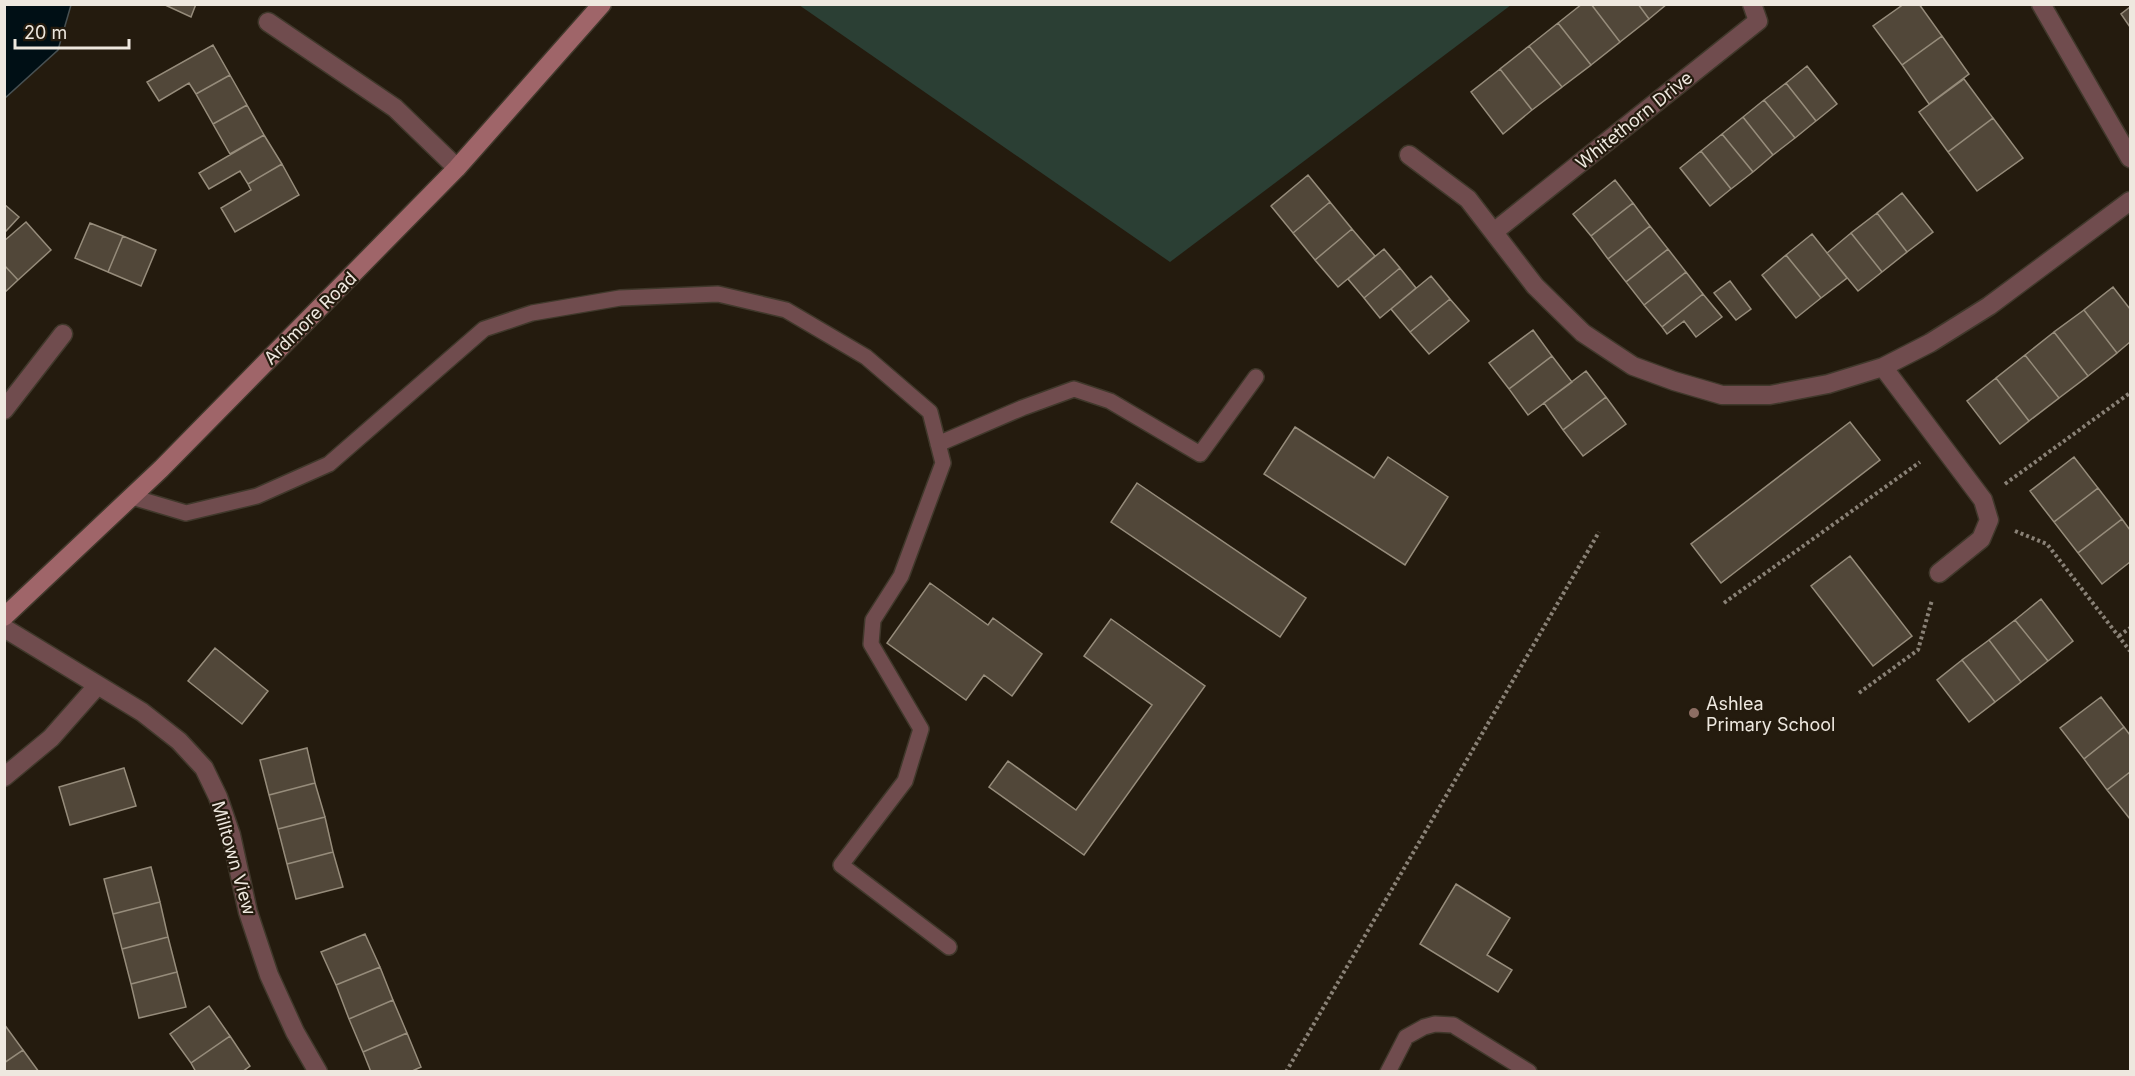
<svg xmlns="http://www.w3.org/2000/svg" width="2135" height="1076" viewBox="0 0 2135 1076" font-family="Inter,sans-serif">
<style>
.green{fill:#2b3f34}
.water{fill:#000f15;stroke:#475052;stroke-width:1.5}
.building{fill:#514739;stroke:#968c7b;stroke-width:1.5}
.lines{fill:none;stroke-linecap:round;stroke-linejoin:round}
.lane-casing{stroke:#40382b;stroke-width:18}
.street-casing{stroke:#40382b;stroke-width:21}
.secondary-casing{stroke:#40382b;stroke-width:21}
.path{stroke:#898176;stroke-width:4;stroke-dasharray:3 3;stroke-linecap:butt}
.lane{stroke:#704c4e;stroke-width:15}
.street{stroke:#704c4e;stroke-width:18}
.secondary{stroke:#9f6569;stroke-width:18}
.education-dot{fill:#8d6e63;stroke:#241b0e;stroke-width:2}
.labels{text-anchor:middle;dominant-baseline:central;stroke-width:4.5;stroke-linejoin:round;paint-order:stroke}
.street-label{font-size:18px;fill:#eee8df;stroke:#241b0e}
.poi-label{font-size:18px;fill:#eee8df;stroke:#241b0e;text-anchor:start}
</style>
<rect width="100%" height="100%" fill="#241b0e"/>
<path class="green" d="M799 5H1511L1170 262Z"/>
<path class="water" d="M5 4 71 5 58 50 5 98Z"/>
<path class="building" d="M163 4H196L191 17Z
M1582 4H1591L1620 42 1591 65 1558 23Z
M1591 4H1638L1649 19 1620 42Z
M1638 4H1667L1649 19Z
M1904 4H1919L1942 36 1902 65 1873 26Z
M2130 7V27L2121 14Z
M1558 23 1591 65 1562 87 1529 46Z
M1942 36 1969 74 1929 104 1902 65Z
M213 45 230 75 196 94 189 83 159 101 147 82Z
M1529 46 1562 87 1532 110 1500 69Z
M1807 66 1837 104 1816 121 1786 83Z
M1500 69 1532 110 1503 134 1471 92Z
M230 75 247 105 213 124 196 94Z
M1964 79 1993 118 1948 152 1919 112Z
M1786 83 1816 121 1795 138 1764 100Z
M1764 100 1795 138 1773 155 1743 117Z
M247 105 264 135 230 154 213 124Z
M1743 117 1773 155 1753 172 1722 134Z
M1993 118 2023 158 1977 191 1948 152Z
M1722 134 1753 172 1731 189 1701 151Z
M264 135 282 164 248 184 240 171 209 189 199 173Z
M1701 151 1731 189 1710 206 1680 168Z
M282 164 299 195 235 232 221 208 251 190 248 184Z
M1308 175 1330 202 1293 233 1271 206Z
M1615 180 1633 203 1591 236 1573 214Z
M1902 193 1933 232 1907 252 1877 213Z
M1330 202 1352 229 1315 260 1293 233Z
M1633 203 1650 226 1608 259 1591 236Z
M4 204 19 217 6 231 4 230Z
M1877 213 1907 252 1882 272 1851 233Z
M26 222 51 250 18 280 4 265V241Z
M90 223 123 236 108 272 75 258Z
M1650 226 1668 249 1626 282 1608 259Z
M1352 229 1375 256 1338 287 1315 260Z
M1851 233 1882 272 1858 291 1827 253Z
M1812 234 1847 278 1821 298 1786 255Z
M123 236 156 250 141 286 108 272Z
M1384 249 1400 268 1364 298 1348 279Z
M1668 249 1686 272 1644 305 1626 282Z
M1786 255 1821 298 1796 318 1762 275Z
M4 265 18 280 4 293Z
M1400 268 1416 288 1380 318 1364 298Z
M1686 272 1703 294 1662 327 1644 305Z
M1431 276 1450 299 1410 332 1391 309Z
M1730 281 1751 309 1736 320 1714 293Z
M2113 287 2130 309V342L2117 353 2084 310Z
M1703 294 1722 317 1696 337 1684 321 1667 334 1662 327Z
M1450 299 1469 321 1429 354 1410 332Z
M2084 310 2117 353 2088 376 2054 332Z
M1533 330 1552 356 1509 389 1489 363Z
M2054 332 2088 376 2059 398 2025 355Z
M2025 355 2059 398 2029 421 1996 378Z
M1552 356 1572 382 1528 415 1509 389Z
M1586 371 1606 397 1563 430 1544 403Z
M1996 378 2029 421 2000 444 1967 401Z
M1606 397 1626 424 1583 456 1563 430Z
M1850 422 1880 460 1721 583 1691 544Z
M1295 427 1374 478 1388 457 1448 497 1405 565 1264 474Z
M2074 457 2098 488 2054 522 2030 491Z
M1137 483 1306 598 1280 637 1111 522Z
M2098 488 2122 519 2078 553 2054 522Z
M2122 519 2130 530V562L2102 584 2078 553Z
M1850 556 1912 636 1873 666 1811 586Z
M930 583 988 625 993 618 1042 654 1012 696 984 675 966 700 887 643Z
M2041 599 2073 641 2048 661 2015 620Z
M1111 619 1205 686 1084 855 989 787 1008 761 1076 810 1152 705 1084 656Z
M2015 620 2048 661 2021 682 1989 640Z
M1989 640 2021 682 1995 702 1962 660Z
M215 648 268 691 242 724 188 681Z
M1962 660 1995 702 1969 722 1937 680Z
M2101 697 2124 727 2084 759 2060 728Z
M2124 727 2130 735V772L2107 790 2084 759Z
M307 748 315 783 269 795 260 760Z
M124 768 136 806 70 825 59 787Z
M2130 772V819L2107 790Z
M315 783 325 817 278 829 269 795Z
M325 817 333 852 287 864 278 829Z
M333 852 343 887 296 899 287 864Z
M151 867 160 902 113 914 104 879Z
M1456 884 1510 918 1487 955 1512 970 1498 992 1420 944Z
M160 902 168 937 122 949 113 914Z
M365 934 380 967 336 985 321 952Z
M168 937 177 972 131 984 122 949Z
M380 967 393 1000 349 1019 336 985Z
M177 972 186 1007 139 1018 131 984Z
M393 1000 407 1033 363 1052 349 1019Z
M209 1006 230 1036 191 1063 170 1034Z
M4 1024 23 1050 4 1063Z
M407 1033 421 1067 410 1072H371L363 1052Z
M230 1036 250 1066 242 1072H196L191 1063Z
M23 1050 39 1072H4V1063Z"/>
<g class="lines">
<defs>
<path id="lane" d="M938 444 1022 408 1074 389 1110 401 1200 454 1256 377
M132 497 186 513 257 496 329 464 484 329 532 313 620 298 718 294 786 310 866 357 930 412 943 463 901 576 873 620 871 644 921 729 905 781 841 865 949 947
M1388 1072 1406 1037 1424 1027 1435 1024 1453 1025 1529 1072"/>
<path id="street" d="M2041 4 2130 158
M268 22 395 108 457 168
M1409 155 1468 199 1535 286 1583 333 1633 366 1674 381 1722 395H1770L1828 384 1883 367 1930 343 1989 306 2130 201
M1495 231 1758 21 1752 4
M1883 367 1983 500 1989 520 1981 539 1939 573
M4 410 63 334
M4 628 142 712 179 741 204 768 218 797 231 835 248 912 269 975 295 1032 318 1072
M4 777 51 738 97 686"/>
<path id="secondary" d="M4 617 161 469 457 168 602 4"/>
</defs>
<use href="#lane" class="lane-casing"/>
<use href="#street" class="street-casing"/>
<use href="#secondary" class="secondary-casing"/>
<path class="path" d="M2005 484 2130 393
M2015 531 2047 544 2130 651
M1724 603 1920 462
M2119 636 2130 628
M1859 693 1918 650 1932 600
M1286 1072 1599 532"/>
<use href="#lane" class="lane"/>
<use href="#street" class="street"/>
<use href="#secondary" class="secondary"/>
</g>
<circle class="education-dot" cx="1694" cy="713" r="6"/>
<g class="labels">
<g class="street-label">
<text transform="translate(1634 120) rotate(-39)">Whitethorn Drive</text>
<text transform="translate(310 318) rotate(-45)">Ardmore Road</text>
<text transform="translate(234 858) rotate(74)">Milltown View</text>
</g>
<g class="poi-label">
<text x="1706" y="703">Ashlea<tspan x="1706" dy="21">Primary School</tspan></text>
</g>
</g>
<rect width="2135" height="1076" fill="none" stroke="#eee8df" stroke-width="12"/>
<path d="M15 39v9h114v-9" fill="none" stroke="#eee8df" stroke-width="3"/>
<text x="24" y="39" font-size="18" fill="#eee8df" stroke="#241b0e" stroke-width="4.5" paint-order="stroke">20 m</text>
</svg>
